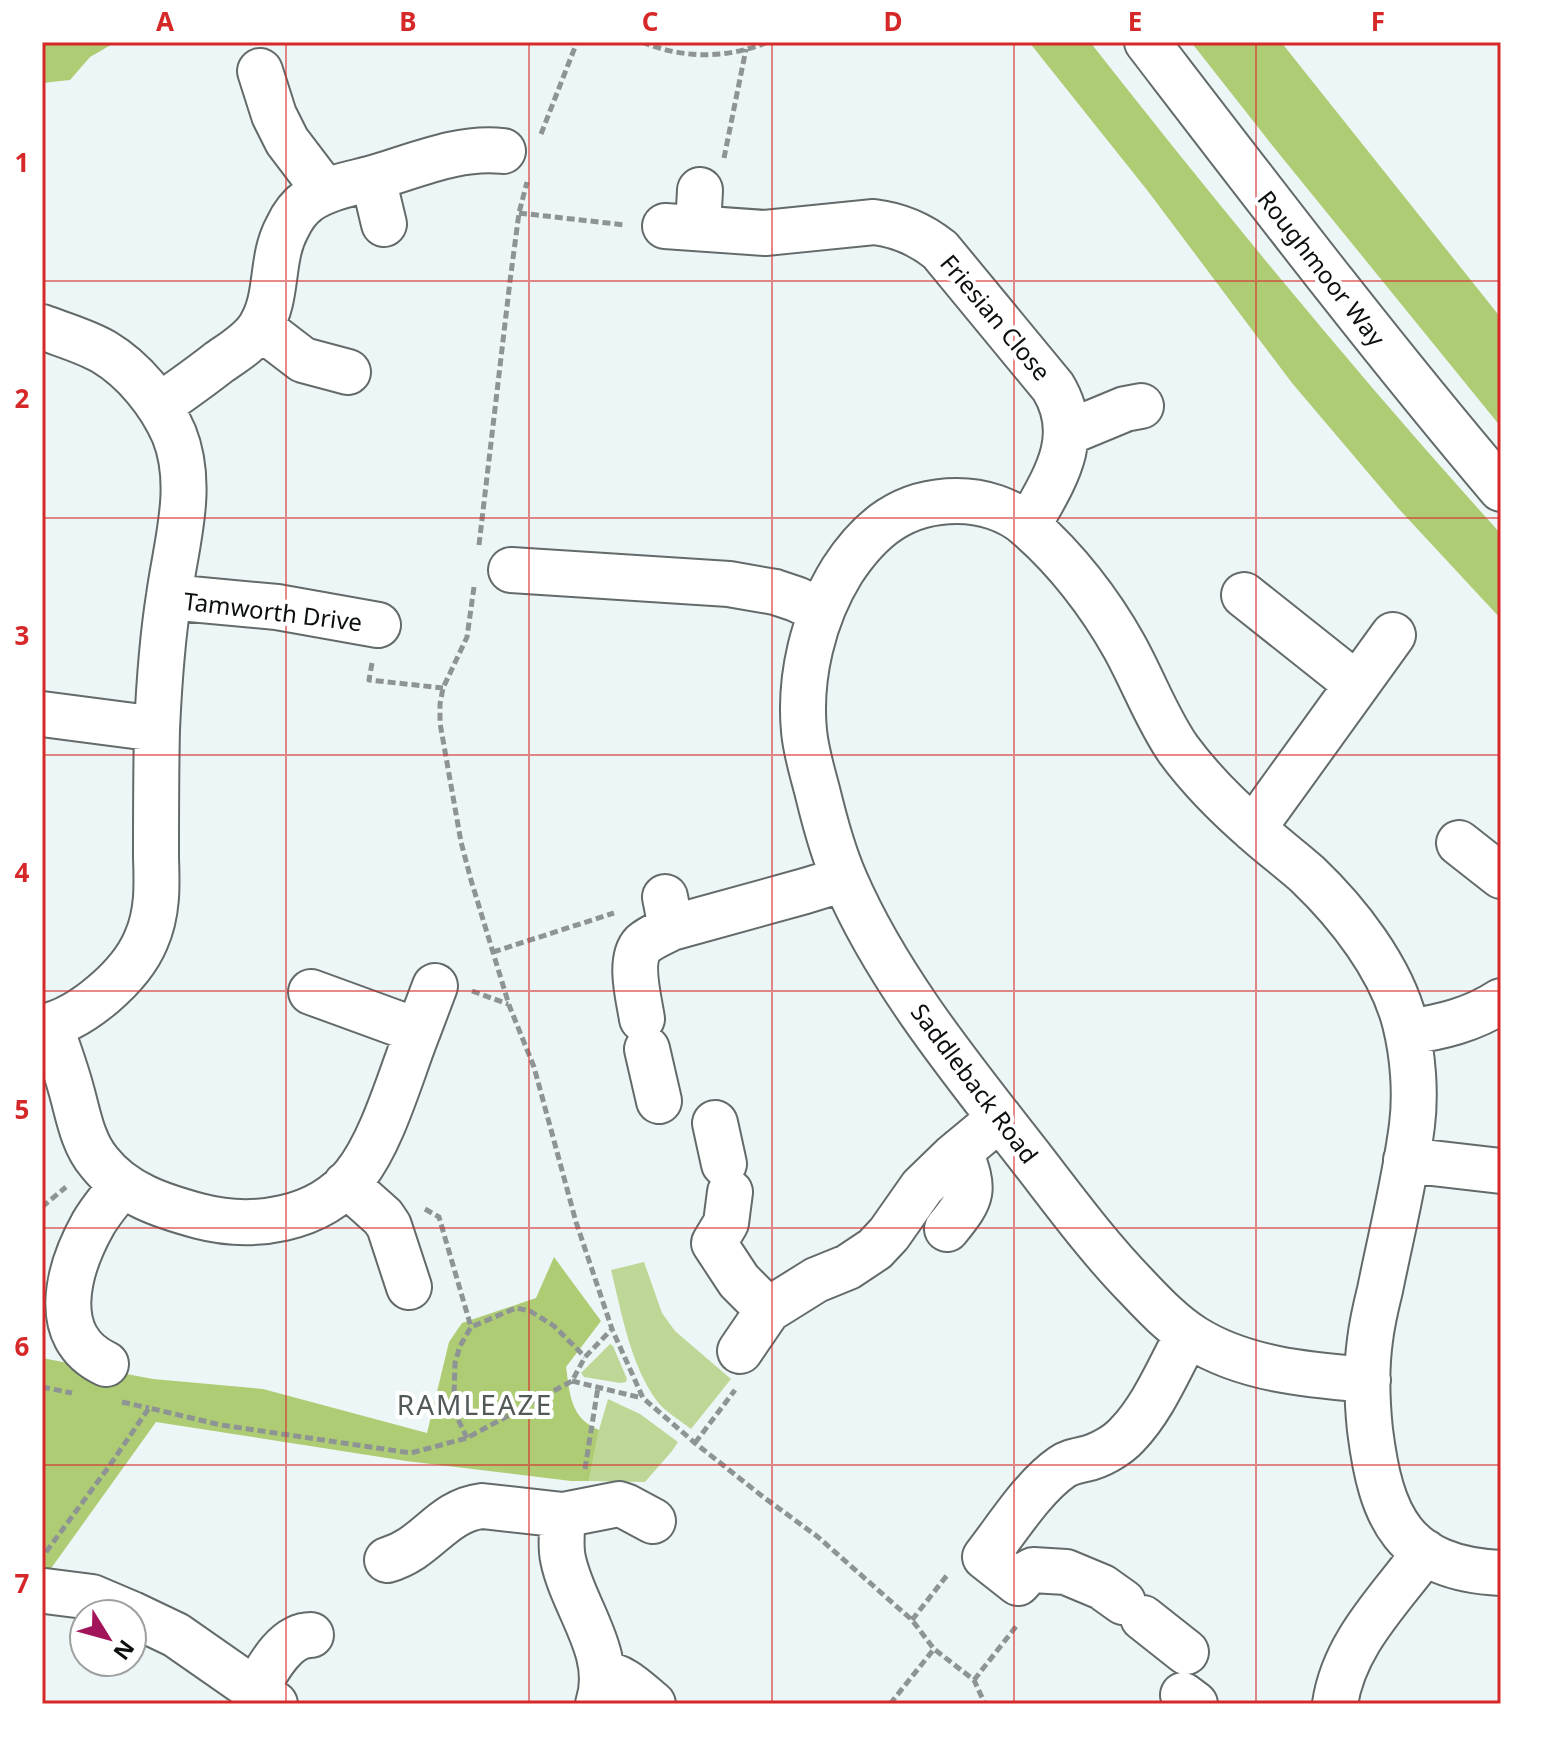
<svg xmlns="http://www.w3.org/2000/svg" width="1543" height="1746" viewBox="0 0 1543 1746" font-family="'Noto Sans',sans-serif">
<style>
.green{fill:#bfd796}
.forest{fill:#aecc74}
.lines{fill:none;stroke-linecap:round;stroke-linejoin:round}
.minor-casing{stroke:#636b6a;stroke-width:48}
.major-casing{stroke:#636b6a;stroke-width:48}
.path{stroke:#8e9494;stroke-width:5;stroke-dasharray:8 4;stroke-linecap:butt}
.minor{stroke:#fff;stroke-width:44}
.major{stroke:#fff;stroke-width:44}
.grid{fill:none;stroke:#d62828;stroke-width:2;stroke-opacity:0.55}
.labels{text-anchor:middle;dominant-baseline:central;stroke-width:8;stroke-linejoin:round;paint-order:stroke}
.street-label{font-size:24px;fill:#0c0f0f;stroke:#fff}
.quarter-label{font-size:28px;letter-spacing:2px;fill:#525a59;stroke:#fff}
.neatline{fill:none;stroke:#d62828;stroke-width:3}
.grid-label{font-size:26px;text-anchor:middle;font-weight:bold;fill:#d62828}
</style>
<rect width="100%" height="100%" fill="#edf6f6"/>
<path class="green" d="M644 1262 662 1313 675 1331 731 1379 691 1429C680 1420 665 1412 657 1401 630 1364 622 1314 611 1270Z
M610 1344 613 1346 627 1379 626 1382 620 1383 584 1377 581 1373Z
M608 1399 640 1414 678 1442 672 1451 645 1482 589 1481 599 1430Z"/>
<path class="forest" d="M42 42H116L90 57 70 80 42 83Z
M1029 42H1090C1222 210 1358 376 1501 534V619L1398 508 1292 383 1147 190Z
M1191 42H1281L1501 318V427L1276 150Z
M554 1257 601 1321 566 1367C570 1394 570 1418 599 1430L589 1481H571L406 1461 156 1422 42 1581V1358L153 1379 263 1389 427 1433 449 1342 462 1323 536 1298Z"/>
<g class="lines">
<defs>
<path id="minor" d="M260 71 274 115 287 141 325 191
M373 178 384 224
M665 226 765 233 874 222C899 225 920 234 940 250L1053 387C1084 438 1053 481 1028 526
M698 228 700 190
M42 327C63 335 85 341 104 352 134 370 160 402 174 434 195 486 176 544 169 596 162 640 159 685 157 729 156 771 156 814 156 857 157 885 158 913 146 940 131 976 81 1020 42 1027
M260 327 303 360 348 372
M159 406C179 392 199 378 218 363 232 353 251 342 260 327 279 297 270 259 287 228 292 217 299 207 309 200 329 187 351 184 373 178 415 166 458 146 503 151
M1067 433 1125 409 1141 406
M511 570 729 584 775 592 796 599 822 611
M1244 595 1356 684
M169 597 277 607 378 625
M42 714 157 729
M1253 829 1393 635
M1459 843 1501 876
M665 897 671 928 805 891 844 879
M642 1019C639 999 628 960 643 944 651 937 662 933 671 928
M50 1025C57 1046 65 1067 71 1089 78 1113 82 1142 99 1162 124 1194 162 1206 199 1216 252 1230 319 1221 355 1175 383 1140 401 1074 418 1031L311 992
M418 1031 435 986
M1408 1032C1441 1027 1472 1020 1501 1001
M647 1049 659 1101
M715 1123 724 1164
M1406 1160 1501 1171
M346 1184 383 1217 389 1226 409 1287
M730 1192 726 1223 714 1243 739 1281 768 1310
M947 1229C974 1196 975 1191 960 1151
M740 1351 768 1310 816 1280 848 1267 875 1249 889 1234 922 1187 953 1157 1000 1118
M106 1364C48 1337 68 1269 93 1224 101 1210 113 1197 122 1184
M1368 1380C1310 1375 1245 1370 1194 1338 1173 1325 1154 1305 1137 1287 1098 1247 1065 1202 1031 1158 964 1072 888 980 845 880 833 853 825 823 818 794 813 774 806 753 804 731 799 677 813 618 842 571 870 528 903 501 957 501 982 501 1009 509 1028 526 1066 559 1100 603 1124 646 1143 680 1156 717 1178 749 1200 779 1229 808 1258 833 1274 847 1291 860 1307 874 1348 913 1391 968 1405 1023 1413 1055 1416 1093 1412 1125 1405 1181 1391 1235 1380 1290 1376 1306 1372 1323 1370 1340 1366 1369 1367 1401 1370 1430 1381 1518 1403 1568 1501 1573
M563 1515 619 1504 625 1506 653 1521
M387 1560C427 1549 441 1511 482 1506L563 1515C562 1530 560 1545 563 1559 573 1608 615 1653 598 1704
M45 1591 92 1597 132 1614
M1123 1602 1102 1587 1066 1572 1033 1570 1026 1574 1018 1583 985 1557C1007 1529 1033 1487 1062 1467 1069 1462 1076 1461 1085 1459 1099 1456 1117 1446 1127 1435 1154 1407 1169 1368 1188 1334
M132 1614 176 1635 275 1704
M1143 1618 1186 1652
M603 1674C623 1675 638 1692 653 1704
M255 1691C267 1670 284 1635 311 1635
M1183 1695 1195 1704
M1335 1704C1344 1643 1390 1600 1425 1552"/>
<path id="major" d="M1147 42C1263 193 1378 344 1501 489"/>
</defs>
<use href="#minor" class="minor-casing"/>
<use href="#major" class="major-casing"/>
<path class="path" d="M642 42C684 59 726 59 768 42
M541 134 577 42
M724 158 746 49
M519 213 625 225
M479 545 510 281 519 213 527 182
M474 587 467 637 443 688 440 704V723L461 842 471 880 509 1005 534 1067 576 1222 612 1329 643 1398 695 1443 762 1496 818 1537 912 1620 934 1649 974 1680 985 1704
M372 663 369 680 443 688
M493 952 614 913
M472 991 508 1004
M42 1207 66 1187
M425 1209 439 1217 471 1327
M572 1381 642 1398
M42 1387 72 1393
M122 1402 149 1408
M467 1438 456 1415 454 1395 455 1363 460 1346 471 1327 516 1308 530 1311 554 1326 585 1357
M695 1443 735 1390
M585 1469 598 1387
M46 1552 110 1465 149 1408 221 1425 411 1453 467 1438 572 1381 585 1357 612 1329
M912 1620 948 1574
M974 1680 1018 1624
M890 1704 934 1649"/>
<use href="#minor" class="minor"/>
<use href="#major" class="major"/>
</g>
<path class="grid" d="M286 42V1704M529 42V1704M772 42V1704M1014 42V1704M1256 42V1704M42 281H1501M42 518H1501M42 755H1501M42 991H1501M42 1228H1501M42 1465H1501"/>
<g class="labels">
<g class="street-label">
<text transform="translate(1322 268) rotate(52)">Roughmoor Way</text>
<text transform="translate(996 317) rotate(50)">Friesian Close</text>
<text transform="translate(273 611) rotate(7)">Tamworth Drive</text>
<text transform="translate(975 1083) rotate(53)">Saddleback Road</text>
</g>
<g class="quarter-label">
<text x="475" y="1404">RAMLEAZE</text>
</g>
</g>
<rect width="1543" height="1746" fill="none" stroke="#ffffff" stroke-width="88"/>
<g transform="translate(108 1638) rotate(127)"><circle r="38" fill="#ffffff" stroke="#9e9f9f" stroke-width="2"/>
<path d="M0-6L14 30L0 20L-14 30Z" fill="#a3155b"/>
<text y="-12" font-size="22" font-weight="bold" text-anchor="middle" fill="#0c0f0f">N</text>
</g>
<rect x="44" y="44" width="1455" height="1658" class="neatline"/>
<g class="grid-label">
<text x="165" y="31">A</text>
<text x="408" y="31">B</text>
<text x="650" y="31">C</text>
<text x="893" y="31">D</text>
<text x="1135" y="31">E</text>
<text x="1378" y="31">F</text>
<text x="22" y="172">1</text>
<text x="22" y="408">2</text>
<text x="22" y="645">3</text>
<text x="22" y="882">4</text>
<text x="22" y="1119">5</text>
<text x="22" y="1356">6</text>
<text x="22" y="1593">7</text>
</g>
</svg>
